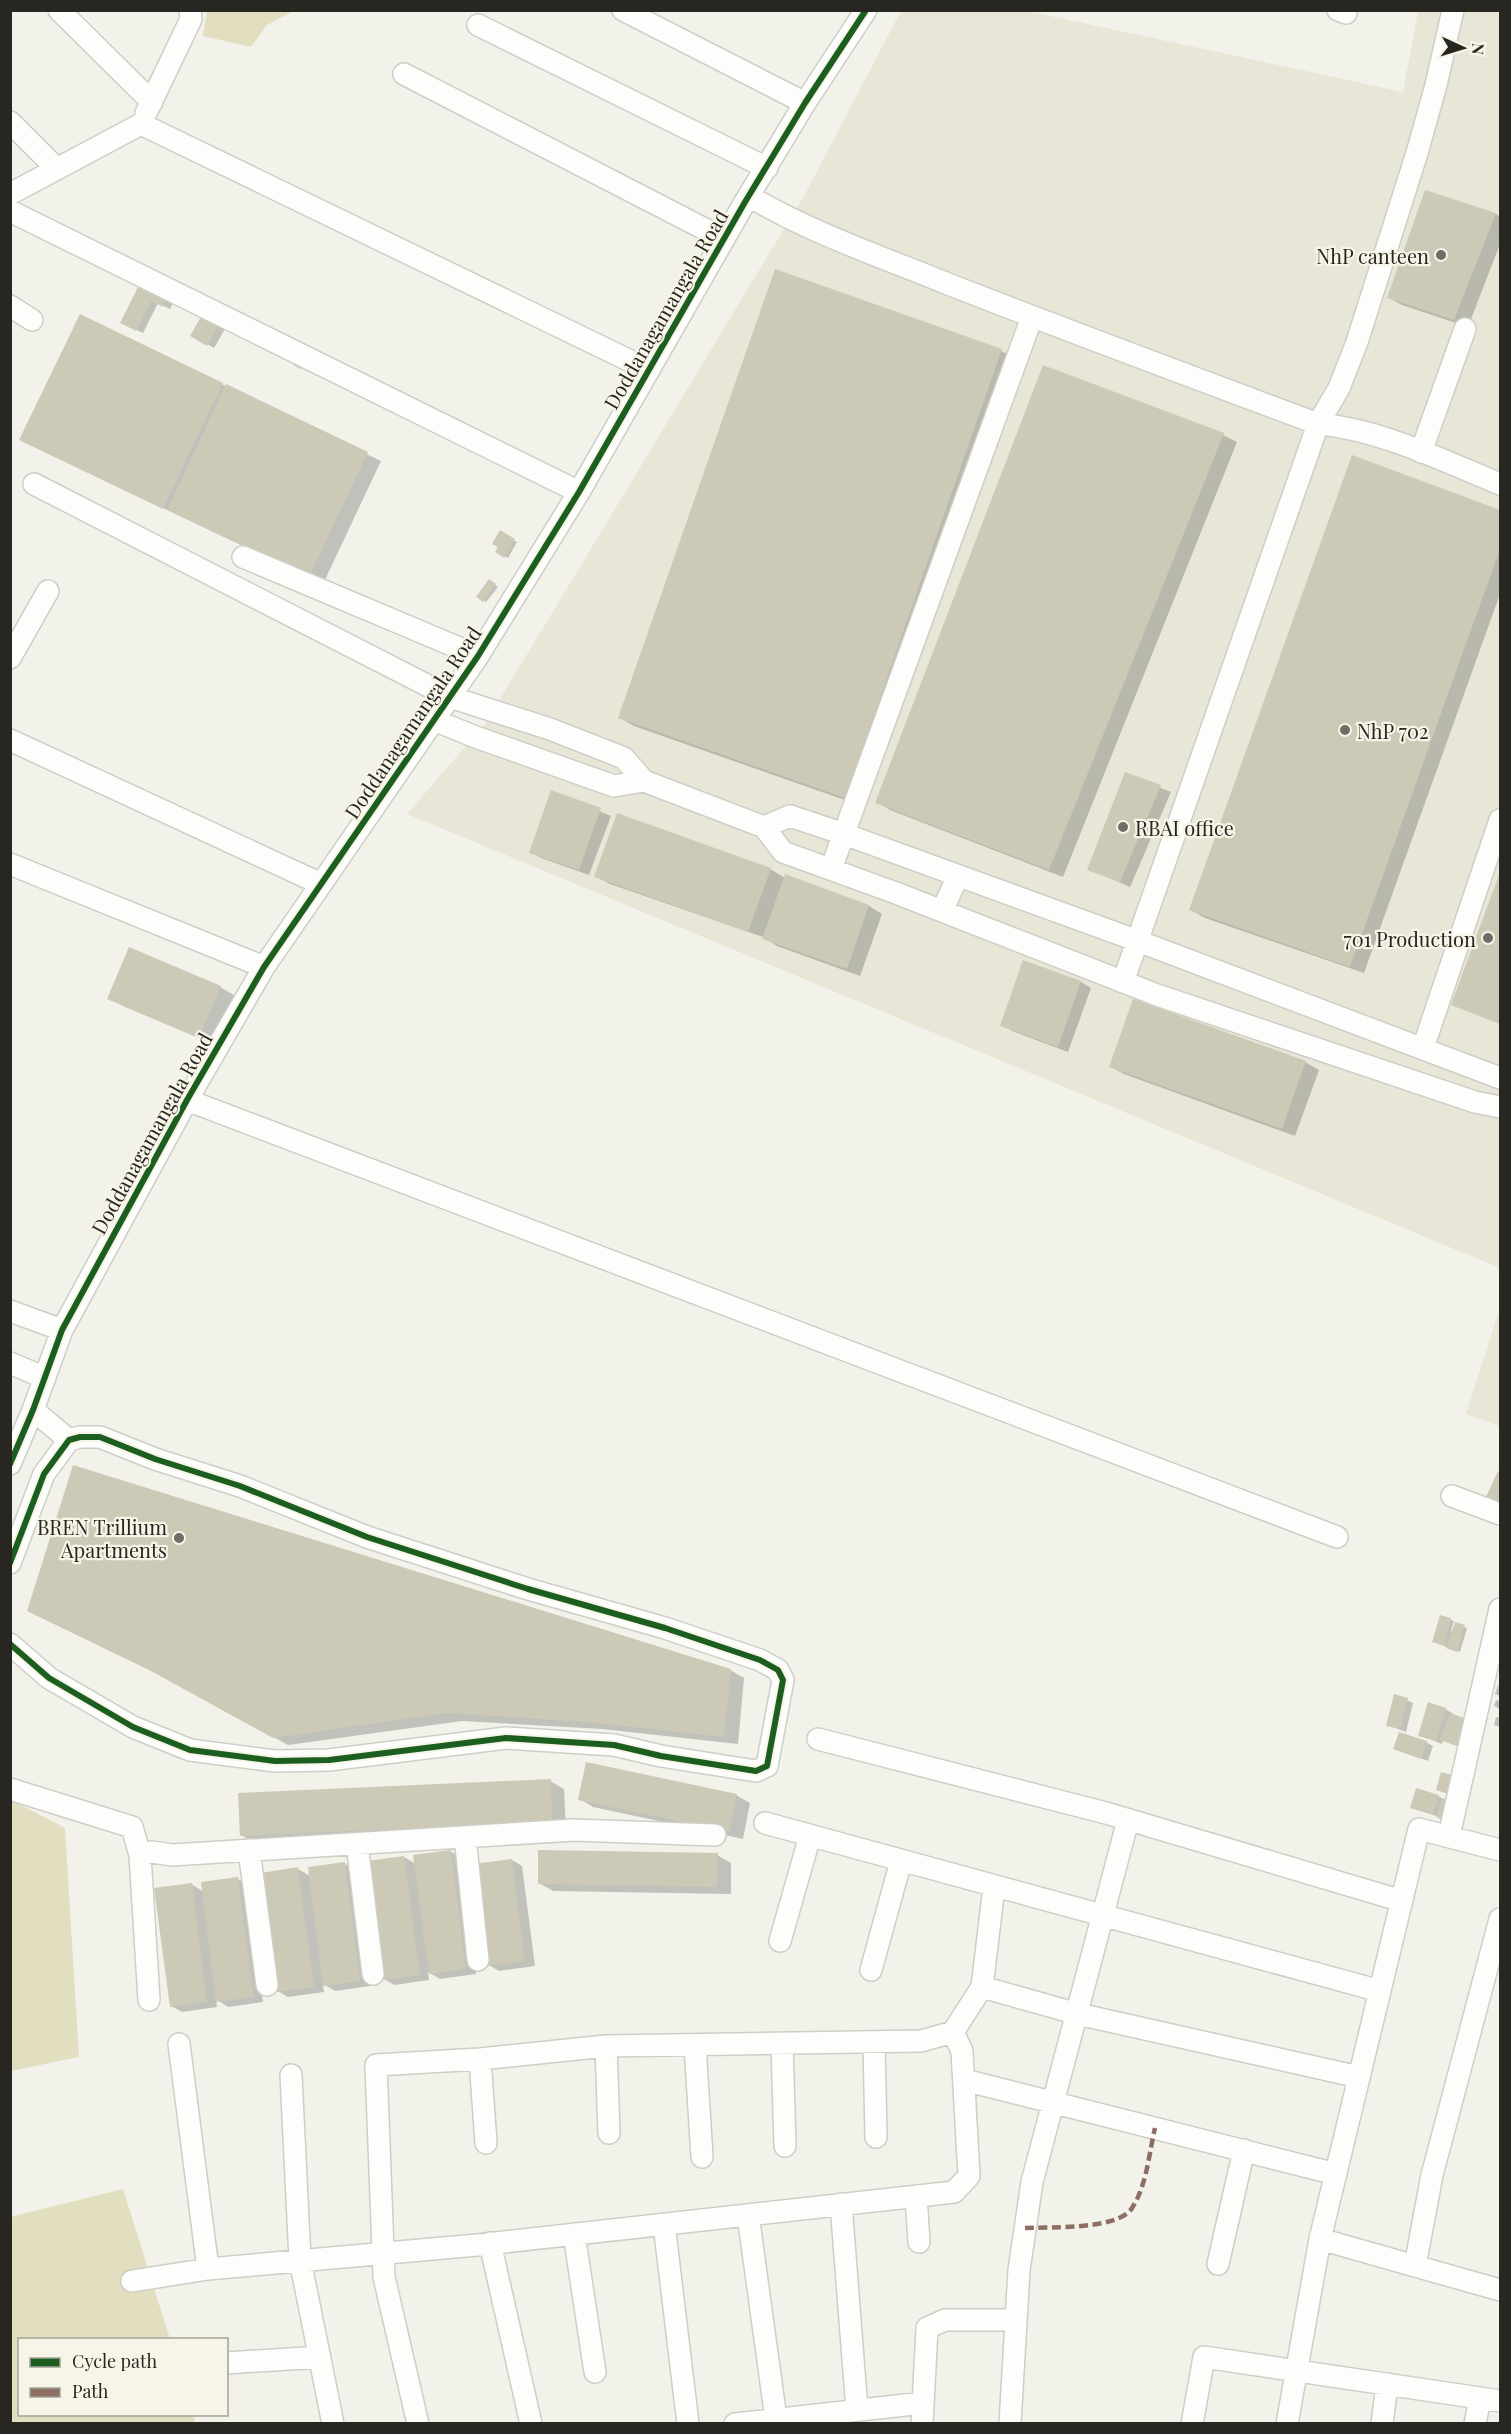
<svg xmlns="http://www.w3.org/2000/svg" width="1511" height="2434" viewBox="0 0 1511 2434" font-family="'Playfair Display',serif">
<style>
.built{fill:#e7e6d7}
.green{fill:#e2dfc0}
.shadow{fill:#0003}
.building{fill:#ccc9b7}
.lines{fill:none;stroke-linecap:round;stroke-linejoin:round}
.minor-casing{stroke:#cecec8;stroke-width:24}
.minor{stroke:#fdfdfc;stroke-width:21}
.quiet{stroke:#8d6e63;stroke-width:4.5;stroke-dasharray:9 4.5;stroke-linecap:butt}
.cycleway-casing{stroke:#f6f5e7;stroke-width:10}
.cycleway{stroke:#1b5e20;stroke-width:6}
.poi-dot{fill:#6e6d67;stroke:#f6f5e7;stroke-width:2}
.labels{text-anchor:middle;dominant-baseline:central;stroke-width:4.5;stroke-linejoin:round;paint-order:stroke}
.poi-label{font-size:20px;fill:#272621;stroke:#f6f5e7;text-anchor:end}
.street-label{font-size:20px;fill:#272621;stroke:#f6f5e7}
</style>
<rect width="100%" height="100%" fill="#f2f2ea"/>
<path class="built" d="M901 11H1027L1403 92 1418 11H1500V1268L407 814 485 724 804 196Z
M1500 1307V1426L1466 1414Z"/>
<path class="green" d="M207 11V10L294 11 267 25 251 47 203 36Z
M11 1800 65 1828 79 2057 11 2071Z
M123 2189 170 2339 20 2340V2414L193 2415 195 2423H11L10 2217Z"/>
<path class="shadow" d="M1496 214 1500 217V244L1468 327 1402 305 1389 298Z
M142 282 176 298 170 309 158 303 143 333 128 326Z
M205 312 228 324 214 348 192 335Z
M80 316 381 461 323 584 35 447Z
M1001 351 1015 358 859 805 634 726 620 718Z
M296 360 304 364 301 369 293 365Z
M1223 435 1237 442 1063 877 890 810 877 802Z
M1353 457 1500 512V594L1364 973 1205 918 1191 910Z
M500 533 517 542 508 558 497 552 500 547Z
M489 581 498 587 486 602 478 597Z
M1125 774 1171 792 1130 887 1089 869Z
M552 792 611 816 589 875 541 858 531 852Z
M770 869 785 878V876L869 906 882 914 860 976 777 946 763 937 610 884 596 876Z
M1500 876V1024L1453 1004Z
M1024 962 1081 982 1091 988 1068 1052 1012 1031 1002 1025Z
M220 987 234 995 213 1044 123 1006 109 998Z
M1305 1062 1319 1070 1295 1136 1124 1074 1111 1067Z
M28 1611 730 1670 744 1678 738 1744 602 1729 462 1721 288 1745 167 1678Z
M1441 1616 1454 1621 1451 1631 1453 1632 1456 1624 1467 1628 1460 1652 1437 1643Z
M1498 1685 1500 1686V1696L1495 1694Z
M1407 1700 1413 1703 1406 1732 1388 1725Z
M1496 1700 1500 1701V1709L1494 1706Z
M1445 1709 1452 1713 1471 1751 1443 1740 1442 1744 1420 1735Z
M1496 1717 1500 1718V1727L1494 1725Z
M1426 1742 1433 1746 1428 1761 1395 1749Z
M550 1781 564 1789 566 1829 255 1843 241 1835Z
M736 1795 750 1803 743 1839 593 1807 580 1799Z
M1438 1796 1445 1800 1439 1817 1411 1807Z
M450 1851 460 1857 476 1974 440 1979 428 1972 429 1980 394 1985 384 1979 404 1857 416 1864Z
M717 1855 731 1863V1894L553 1891 539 1883Z
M512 1860 522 1866 535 1966 499 1971 489 1965Z
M345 1864 355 1869 370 1986 335 1991 323 1984 324 1992 288 1997 278 1991 298 1869 310 1876Z
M238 1879 248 1885 263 2002 228 2007 216 1999 217 2007 182 2012 171 2006 191 1884 204 1892Z"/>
<path class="building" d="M1425 190 1496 213 1454 320 1387 298Z
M775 269 1002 349 845 798 618 718Z
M142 279 170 293 163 307 151 301 136 331 120 323Z
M205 310 222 319 207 346 190 336Z
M80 314 223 383 163 509 19 440Z
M1043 365 1224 433 1049 870 875 803Z
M226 384 368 452 309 577 167 510Z
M1352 455 1500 510V549L1350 967 1189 910Z
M500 530 515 539 504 558 495 552 498 547 492 544Z
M489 579 496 584 483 602 476 597Z
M1125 772 1161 785 1120 882 1087 870Z
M551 790 601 808 579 870 529 853Z
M617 813 771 868 748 932 594 877Z
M1500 872V1024L1451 1005Z
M785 874 869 905 847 969 762 939Z
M129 947 221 986 199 1038 107 999Z
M1023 960 1081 981 1058 1047 1000 1026Z
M1133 999 1306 1061 1282 1129 1109 1067Z
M73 1465 731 1669 724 1737 587 1722 447 1713 273 1738 151 1671 27 1611Z
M1498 1471 1500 1473V1506L1485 1499Z
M1440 1615 1451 1618 1444 1646 1432 1642Z
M1455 1622 1465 1625 1457 1652 1446 1648Z
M1394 1694 1408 1698 1400 1729 1386 1726Z
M1428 1702 1446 1708 1436 1741 1418 1736Z
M1450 1713 1472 1721 1465 1749 1440 1740Z
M1399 1732 1427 1741 1421 1759 1393 1749Z
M586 1762 737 1794 729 1832 578 1800Z
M1441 1772 1455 1776 1449 1794 1436 1790Z
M551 1779 552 1822 240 1836 238 1793Z
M1416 1788 1439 1795 1433 1815 1410 1808Z
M1442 1798 1454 1802 1449 1822 1436 1817Z
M451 1850 466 1969 429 1974 413 1855Z
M538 1850 718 1853 717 1887 538 1884Z
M404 1856 420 1975 383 1980 367 1861Z
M512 1859 525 1961 488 1966 474 1864Z
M345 1862 360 1981 323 1986 308 1867Z
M298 1867 314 1987 277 1992 261 1873Z
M238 1877 254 1997 216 2002 201 1882Z
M192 1883 207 2002 170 2007 154 1888Z"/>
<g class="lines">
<defs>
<path id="minor" d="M59 10 152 102
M623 10 805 103
M1338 10 1346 13
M478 25 767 168
M404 74 724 239
M146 113 191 19 190 10
M10 122 57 169
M10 194 141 124 649 370
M749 196C811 233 882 257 948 284 1071 332 1195 378 1318 424L1339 388 1357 342 1417 153 1436 85 1453 10
M10 211 579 492
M10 306 32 320
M1421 452 1465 329
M34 484 450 697 550 729 624 758 644 781 764 827 783 852 896 893 1157 995 1475 1102 1500 1107
M243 557 478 656
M10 658 48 591
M434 720 473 736 614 786 644 781
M10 740 321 884
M764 827 790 816 844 834 1138 941 1500 1078
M10 864 264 967
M831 869 1032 317
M942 911 958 876
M1123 982 1318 424C1379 429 1444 461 1500 484
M1423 1048 1500 820
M187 1100 1337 1537
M10 1311 62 1330
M10 1363 45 1378
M33 1410 69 1440
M10 1464 33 1410 62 1330 187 1100 264 967 478 656 579 492 745 202 805 103 866 10
M1452 1496 1500 1514
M10 1563 44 1474 69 1440 80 1437H100L155 1459 240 1486 367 1537 528 1589 665 1628 760 1660 778 1670 783 1680 767 1766 756 1771 661 1756 614 1745 506 1738 329 1760 275 1761 190 1750 133 1727 49 1678 10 1644
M818 1739 1106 1813 1402 1901
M10 1789 132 1827 140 1855 149 2000
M765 1823 1380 1991
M1449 1836 1500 1609
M465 1837 478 1960
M357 1844 373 1974
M249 1850 267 1985
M140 1855 152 1852 172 1855 574 1830 715 1835
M780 1941 810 1836
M871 1970 901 1861
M982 1987 1078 2014 1359 2077
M874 2042 876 2137
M782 2043 785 2146
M179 2044 208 2269
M695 2045 702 2157
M606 2046 609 2133
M480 2059 606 2046 921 2041 953 2032 982 1987 994 1887
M291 2075 300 2260 333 2424
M964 2080 1336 2174
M916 2196 919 2242
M841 2204 857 2410
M748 2215 776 2419
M664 2224 688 2424
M574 2234 595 2372
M1320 2239 1500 2290
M490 2243 531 2424
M1218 2264 1244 2150
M1415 2266 1432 2175 1500 1919
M132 2281 208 2269 477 2245 954 2192 969 2176 962 2051 953 2032
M226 2363 320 2357
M418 2424 384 2277 376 2065 480 2059 486 2143
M735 2424 923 2403
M922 2424 927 2328 945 2320H1016
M1010 2424 1019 2270 1032 2182 1128 1820
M1192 2424 1204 2357 1500 2401
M1287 2424 1320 2239 1419 1829 1500 1850
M1382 2424 1387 2384
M1475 2424 1480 2398"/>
</defs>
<use href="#minor" class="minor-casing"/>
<use href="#minor" class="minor"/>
<path class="quiet" d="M1025 2228C1049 2227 1119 2230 1132 2208 1147 2185 1149 2153 1155 2128"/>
<defs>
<path id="cycleway" d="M10 1464 33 1410 62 1330 187 1100 264 967 478 656 579 492 745 202 805 103 866 10
M10 1563 44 1474 69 1440 80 1437H100L155 1459 240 1486 367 1537 528 1589 665 1628 760 1660 778 1670 783 1680 767 1766 756 1771 661 1756 614 1745 506 1738 329 1760 275 1761 190 1750 133 1727 49 1678 10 1644"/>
</defs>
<use href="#cycleway" class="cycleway-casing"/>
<use href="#cycleway" class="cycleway"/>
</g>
<g class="poi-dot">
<circle cx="1441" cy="255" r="6"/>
<circle cx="1345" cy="730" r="6"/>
<circle cx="1123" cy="827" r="6"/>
<circle cx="1488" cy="938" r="6"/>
<circle cx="179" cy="1538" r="6"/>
</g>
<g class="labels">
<g class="poi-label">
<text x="1429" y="255">NhP canteen</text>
<text x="1357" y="730" text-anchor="start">NhP 702</text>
<text x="1135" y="827" text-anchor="start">RBAI office</text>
<text x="1476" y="938">701 Production</text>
<text x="167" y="1526">BREN Trillium<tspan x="167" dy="23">Apartments</tspan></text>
</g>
<g class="street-label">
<text transform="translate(665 309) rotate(-60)">Doddanagamangala Road</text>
<text transform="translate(412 722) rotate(-56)">Doddanagamangala Road</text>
<text transform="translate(151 1133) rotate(-61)">Doddanagamangala Road</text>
</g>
</g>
<rect width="1511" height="2434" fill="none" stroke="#272621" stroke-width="24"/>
<rect x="18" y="2338" width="210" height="78" fill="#f6f5e7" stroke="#a3a298" stroke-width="1.5"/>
<rect x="30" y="2358" width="30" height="9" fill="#1b5e20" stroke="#a3a298" stroke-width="1.5"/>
<text x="72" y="2368" font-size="18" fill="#272621">Cycle path</text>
<rect x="30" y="2388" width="30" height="9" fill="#8d6e63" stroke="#a3a298" stroke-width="1.5"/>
<text x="72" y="2398" font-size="18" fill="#272621">Path</text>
<g transform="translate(1463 48) rotate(94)" stroke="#f6f5e7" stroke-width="4.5" paint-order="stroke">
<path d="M0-4.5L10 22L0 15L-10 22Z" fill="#272621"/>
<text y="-9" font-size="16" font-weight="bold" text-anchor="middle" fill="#272621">N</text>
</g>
</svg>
